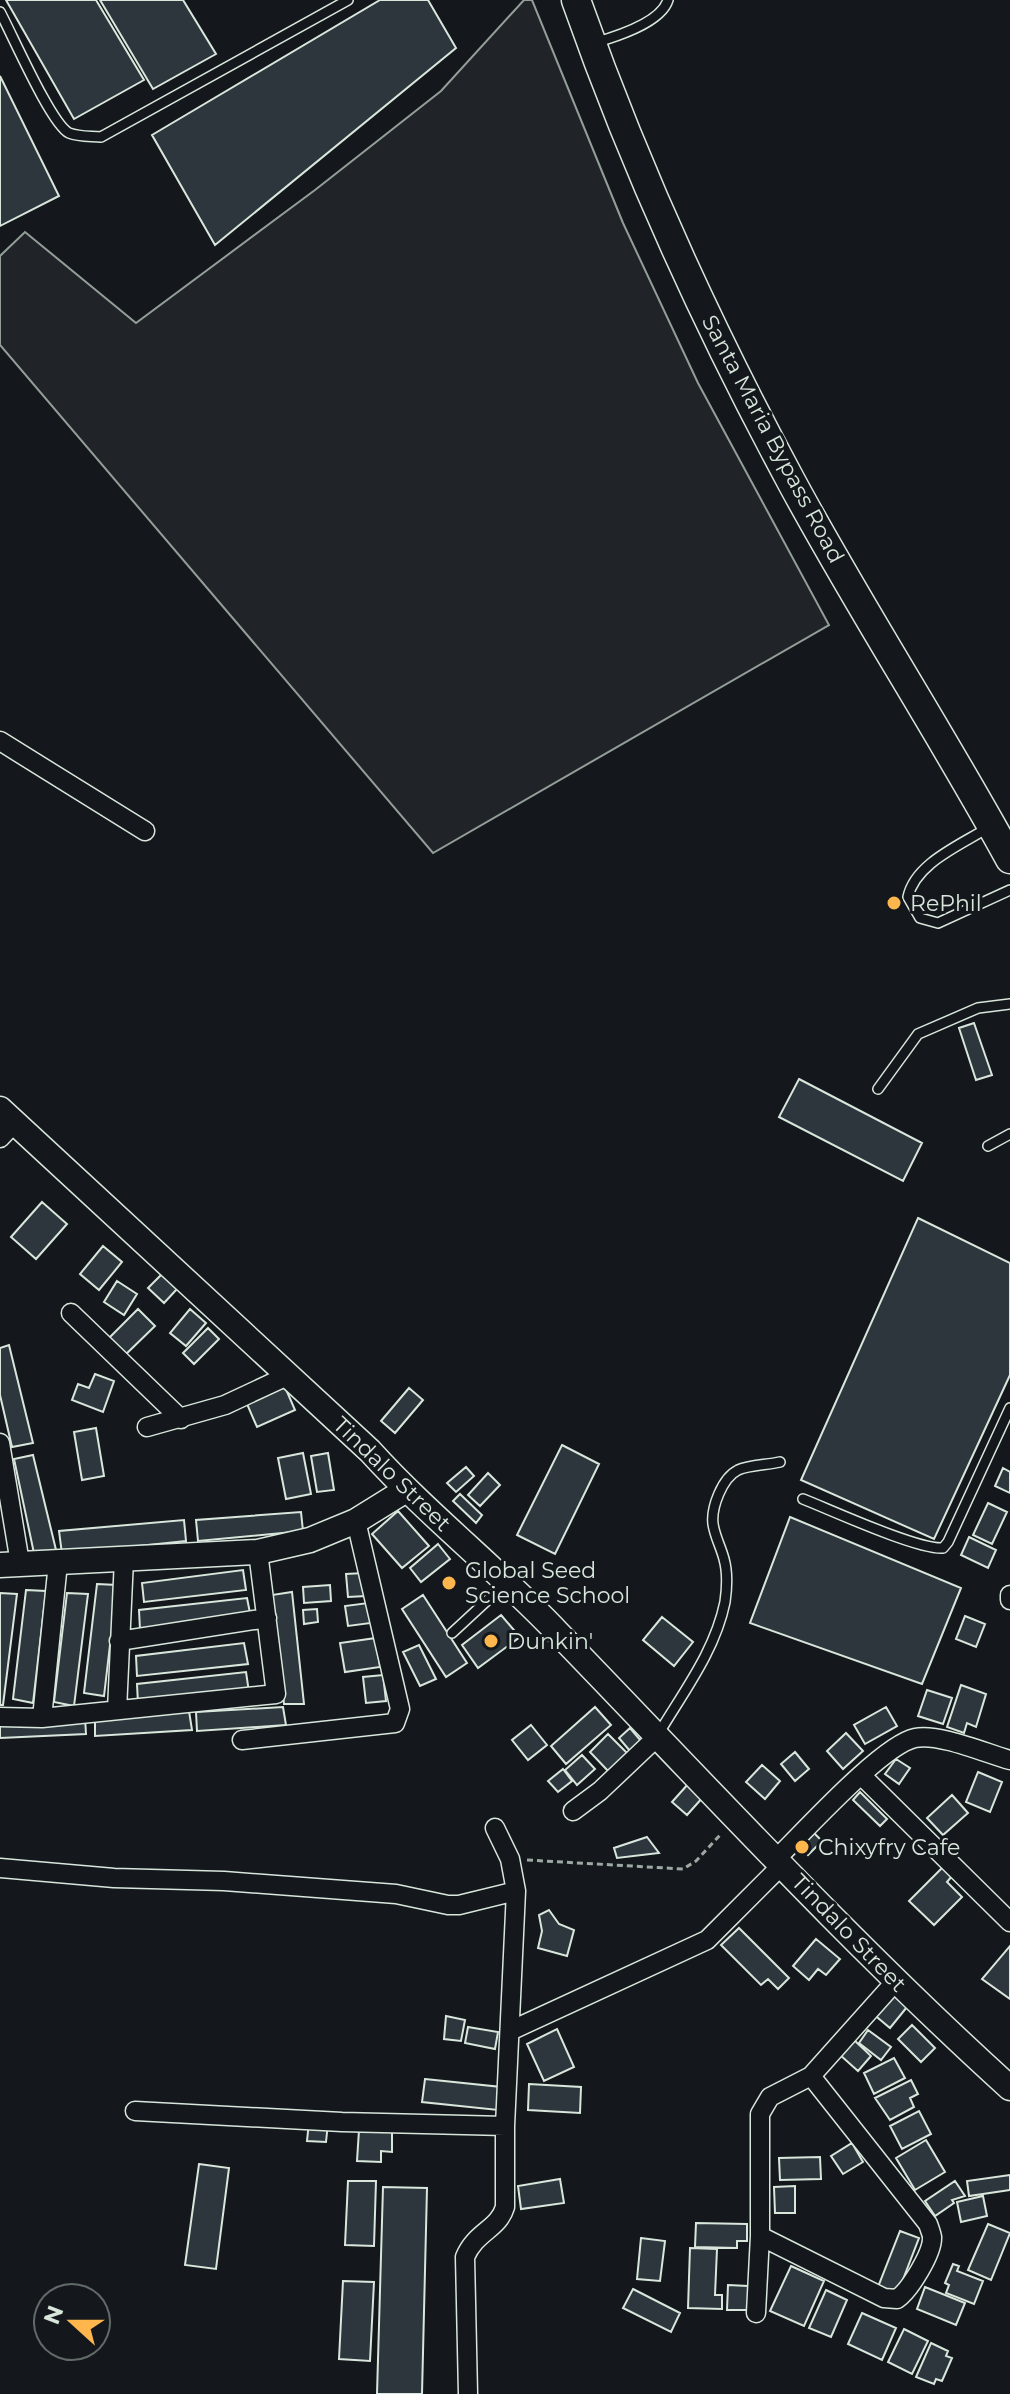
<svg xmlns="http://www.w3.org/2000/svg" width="1010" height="2394" viewBox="0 0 1010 2394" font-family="Montserrat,sans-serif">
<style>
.green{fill:#202428;stroke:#939e99;stroke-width:2}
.building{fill:#2c363c;stroke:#d8e6dc;stroke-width:2}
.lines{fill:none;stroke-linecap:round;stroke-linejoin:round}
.lane-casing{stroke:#d8e6dc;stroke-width:12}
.street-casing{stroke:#d8e6dc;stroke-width:21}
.secondary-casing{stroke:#d8e6dc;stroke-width:27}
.primary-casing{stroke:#d8e6dc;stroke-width:31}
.path{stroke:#9da8a2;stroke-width:3;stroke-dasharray:6 4;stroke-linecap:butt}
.lane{stroke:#14181c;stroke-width:9}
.street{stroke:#14181c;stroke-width:18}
.secondary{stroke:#14181c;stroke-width:24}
.primary{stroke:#14181c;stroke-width:28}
.poi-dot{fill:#ffb74d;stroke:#14181c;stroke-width:3}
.labels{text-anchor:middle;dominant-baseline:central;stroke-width:6;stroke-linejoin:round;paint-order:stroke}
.street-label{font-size:22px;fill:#d8e6dc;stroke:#14181c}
.poi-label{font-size:22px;fill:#d8e6dc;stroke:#14181c;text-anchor:start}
</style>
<rect width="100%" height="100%" fill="#14181c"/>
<path class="green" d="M524 0H532L623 223 698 383 829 625 433 853 0 345V256L25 232 136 323 315 190 441 91Z"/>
<path class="building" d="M6 0H96L144 80 74 119Z
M100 0H183L216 54 153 89Z
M380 0H428L456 48 215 245 152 135Z
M0 76 59 196 0 226Z
M974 1023 992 1075 976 1080 959 1028Z
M799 1079 922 1143 903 1181 779 1117Z
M42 1202 67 1224 36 1259 11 1237Z
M918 1218 1010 1263V1375L934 1539 801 1480Z
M103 1246 122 1262 99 1290 80 1274Z
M162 1274 177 1289 164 1303 148 1288Z
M117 1281 137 1294 124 1315 104 1302Z
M138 1309 155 1326 122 1358 106 1341Z
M190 1309 206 1323 186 1346 170 1333Z
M208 1328 219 1339 194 1364 183 1353Z
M9 1345 33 1443 12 1447 0 1395V1348Z
M95 1374 114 1381 103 1412 72 1400 78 1384 89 1388Z
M285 1387 295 1410 257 1427 247 1404Z
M409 1388 423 1400 395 1433 381 1421Z
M96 1428 104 1476 82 1480 74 1432Z
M562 1445 599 1464 555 1554 517 1535Z
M303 1453 311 1494 286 1499 278 1458Z
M328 1453 334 1490 317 1492 311 1456Z
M33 1455 57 1554 35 1558 14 1459Z
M466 1467 474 1476 456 1492 447 1483Z
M1003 1468 1010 1472V1493L995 1486Z
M488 1473 500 1485 480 1506 468 1495Z
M460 1494 482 1515 476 1523 453 1501Z
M988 1503 1007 1512 992 1544 973 1535Z
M398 1511 429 1546 402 1568 372 1534Z
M301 1512 303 1531 198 1541 196 1520Z
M790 1517 961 1588 922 1684 750 1623Z
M184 1520 186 1541 62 1554 59 1531Z
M969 1537 996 1550 988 1568 961 1555Z
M438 1544 450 1559 421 1582 410 1568Z
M243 1570 246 1590 144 1602 142 1583Z
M364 1573 366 1596 348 1597 346 1574Z
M97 1584 117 1585 104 1696 84 1693Z
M330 1585 331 1601 304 1603 303 1587Z
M26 1590 46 1591 33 1703 13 1699Z
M292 1592 304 1704H284L272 1595Z
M0 1593 17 1594 3 1705H0Z
M67 1593 88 1594 74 1706 54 1702Z
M423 1595 467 1663 446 1677 402 1609Z
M247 1598 251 1618 140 1630 139 1610Z
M368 1603 371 1623 348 1626 345 1606Z
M317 1609 318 1622 304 1624 303 1610Z
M501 1615 520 1637 478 1668 462 1645Z
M965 1616 985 1624 976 1647 956 1639Z
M662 1617 693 1642 674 1666 643 1640Z
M376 1638 380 1667 345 1672 340 1643Z
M244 1643 248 1664 137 1676 136 1656Z
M419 1645 436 1679 420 1686 403 1652Z
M246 1672 249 1692 138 1704 137 1684Z
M383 1675 386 1701 366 1703 363 1677Z
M961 1685 986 1694 976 1727 967 1723 964 1733 947 1727Z
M927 1690 952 1698 943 1724 918 1716Z
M283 1707 286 1725 197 1731 196 1712Z
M595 1707 611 1725 566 1764 551 1746Z
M886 1707 897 1726 865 1744 854 1725Z
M189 1711 192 1730 95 1736V1718Z
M85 1717 86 1734 0 1738V1723Z
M531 1725 547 1745 528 1760 512 1740Z
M630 1728 641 1741 630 1751 619 1738Z
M846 1733 863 1751 843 1769 827 1751Z
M608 1734 627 1753 609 1772 590 1752Z
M795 1752 809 1769 795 1781 781 1764Z
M582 1755 595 1769 577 1785 565 1770Z
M896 1759 910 1768 899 1784 885 1774Z
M762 1765 780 1781 765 1799 746 1782Z
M563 1769 572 1781 558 1792 548 1781Z
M978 1772 1002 1782 990 1812 966 1802Z
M689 1783 704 1796 687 1815 672 1802Z
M860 1792 887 1819 880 1826 853 1800Z
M952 1795 968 1813 943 1835 927 1818Z
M814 1833 822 1841 808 1855 800 1847Z
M647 1837 659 1853 617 1858 614 1848Z
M943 1867 952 1876 947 1882 962 1897 934 1925 909 1901Z
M549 1910 559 1924 574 1930 567 1956 538 1948 542 1931 539 1915Z
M739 1928 789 1978 778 1989 768 1979 761 1985 721 1945Z
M816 1939 840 1959 826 1975 818 1969 809 1980 793 1966Z
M1010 1946V1999L982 1979Z
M890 1992 907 2007 890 2028 872 2013Z
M446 2016 465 2020 461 2041 444 2039Z
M912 2025 935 2048 921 2062 898 2039Z
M468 2027 498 2032 495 2049 465 2043Z
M557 2029 574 2067 544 2081 527 2044Z
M868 2030 891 2047 881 2060 859 2043Z
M853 2039 871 2056 858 2071 840 2055Z
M894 2058 905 2078 874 2094 864 2073Z
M425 2079 501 2087 498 2110 422 2102Z
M911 2080 918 2094 910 2098 914 2107 890 2120 875 2098Z
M529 2084 581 2087 580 2113 528 2110Z
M919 2111 931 2134 902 2149 890 2126Z
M309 2122 328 2123 326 2142 307 2141Z
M359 2130 392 2131V2152L381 2151V2162L357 2161Z
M926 2140 945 2172 915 2190 896 2158Z
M852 2143 863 2162 843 2174 831 2156Z
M820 2157 821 2179 780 2180 779 2158Z
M199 2164 229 2168 216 2269 185 2265Z
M1010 2175V2190L969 2196 967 2181Z
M560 2179 564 2203 521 2209 518 2186Z
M348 2181H376L374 2246 345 2245Z
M955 2181 965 2196 952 2200 954 2203 935 2216 925 2201Z
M795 2186V2213H775L774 2187Z
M383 2187 427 2188 422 2394H377Z
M983 2196 987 2216 961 2222 957 2202Z
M696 2223 747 2224V2241H737V2248L695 2247Z
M988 2224 1010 2233 991 2280 968 2270Z
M900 2231 919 2238 897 2295 878 2287Z
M641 2238 665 2241 660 2281 637 2279Z
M690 2248 717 2249 715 2295H722V2309L688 2308Z
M953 2264 959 2266 957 2271 983 2281 974 2304 946 2293 949 2285 945 2283Z
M791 2266 824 2281 804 2326 770 2311Z
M343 2281 374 2282 370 2361 339 2359Z
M728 2285 748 2286V2310H727Z
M925 2287 965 2303 956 2325 917 2309Z
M633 2289 680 2313 671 2332 623 2308Z
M826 2290 847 2300 831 2337 809 2328Z
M862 2313 896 2328 882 2360 848 2344Z
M904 2329 928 2341 912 2374 888 2362Z
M931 2343 948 2351 946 2356 952 2358 942 2381 936 2379 934 2384 916 2377Z"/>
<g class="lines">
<defs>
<path id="lane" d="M0 12C12 34 51 124 69 133 79 137 90 136 101 137L348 0
M594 43C615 37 661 23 668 0
M989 827C961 845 915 863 908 897L920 918 938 923 1010 890
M878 1089 918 1034 978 1008 1010 1004
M988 1146 1010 1134
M803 1499C831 1510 918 1550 943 1548L948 1542 1010 1408
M452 1633 505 1584
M659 1733C684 1691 715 1651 725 1602 727 1588 728 1573 724 1559 721 1547 715 1537 713 1524 711 1508 722 1478 738 1470 749 1465 767 1465 780 1462"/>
<path id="street" d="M0 741 145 831
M0 1138 14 1123
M71 1313 181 1419
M147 1427 225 1405 287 1376
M0 1443 20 1563
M1010 1595V1600
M119 1641 267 1618
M117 1710 124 1559
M0 1717 42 1718 276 1694 258 1552
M42 1718 58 1563
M242 1740 395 1723 400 1709 356 1521
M861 1775 1010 1922
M573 1811 600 1791 657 1737
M777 1858C804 1832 882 1745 915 1738 939 1733 985 1753 1010 1760
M0 1868 114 1878 224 1881 396 1894 448 1905H459L516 1891
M510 2031 707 1940 782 1865
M135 2111 342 2122 505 2126
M760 2236 884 2298 897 2299C909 2291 933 2253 932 2237 932 2235 929 2227 928 2224L811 2076
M756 2313 760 2236V2114L770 2097 811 2076 895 1982
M468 2394 465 2257C476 2231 498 2230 505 2207V2126L516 1891 510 1859 495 1828"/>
<path id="secondary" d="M0 1109 370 1451C428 1515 497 1569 557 1632 706 1786 851 1944 1010 2088
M0 1565 258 1552 310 1540 356 1521 406 1490"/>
<path id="primary" d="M576 0C634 165 708 327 791 481 860 609 940 731 1010 859"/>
</defs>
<use href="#lane" class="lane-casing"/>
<use href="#street" class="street-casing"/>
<use href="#secondary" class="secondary-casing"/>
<use href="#primary" class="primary-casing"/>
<path class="path" d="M527 1860 683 1869 696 1861 721 1834"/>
<use href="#lane" class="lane"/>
<use href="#street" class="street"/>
<use href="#secondary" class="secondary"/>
<use href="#primary" class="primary"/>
</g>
<g class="poi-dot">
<circle cx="894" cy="903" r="8"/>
<circle cx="449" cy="1583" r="8"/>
<circle cx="491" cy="1641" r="8"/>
<circle cx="802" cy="1847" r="8"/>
</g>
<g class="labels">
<g class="street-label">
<text transform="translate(773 439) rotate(62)">Santa Maria Bypass Road</text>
<text transform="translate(392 1474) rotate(44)">Tindalo Street</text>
<text transform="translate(849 1933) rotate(46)">Tindalo Street</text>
</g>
<g class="poi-label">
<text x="910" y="903">RePhil</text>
<text x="465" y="1570">Global Seed<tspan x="465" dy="25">Science School</tspan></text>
<text x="507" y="1641">Dunkin'</text>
<text x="818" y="1847">Chixyfry Cafe</text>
</g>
</g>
<g transform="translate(72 2322) rotate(291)"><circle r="38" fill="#14181c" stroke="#626a69" stroke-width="2"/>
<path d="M0-6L14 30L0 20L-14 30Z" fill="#ffb74d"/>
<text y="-12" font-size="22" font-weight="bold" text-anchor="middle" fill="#d8e6dc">N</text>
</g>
</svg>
